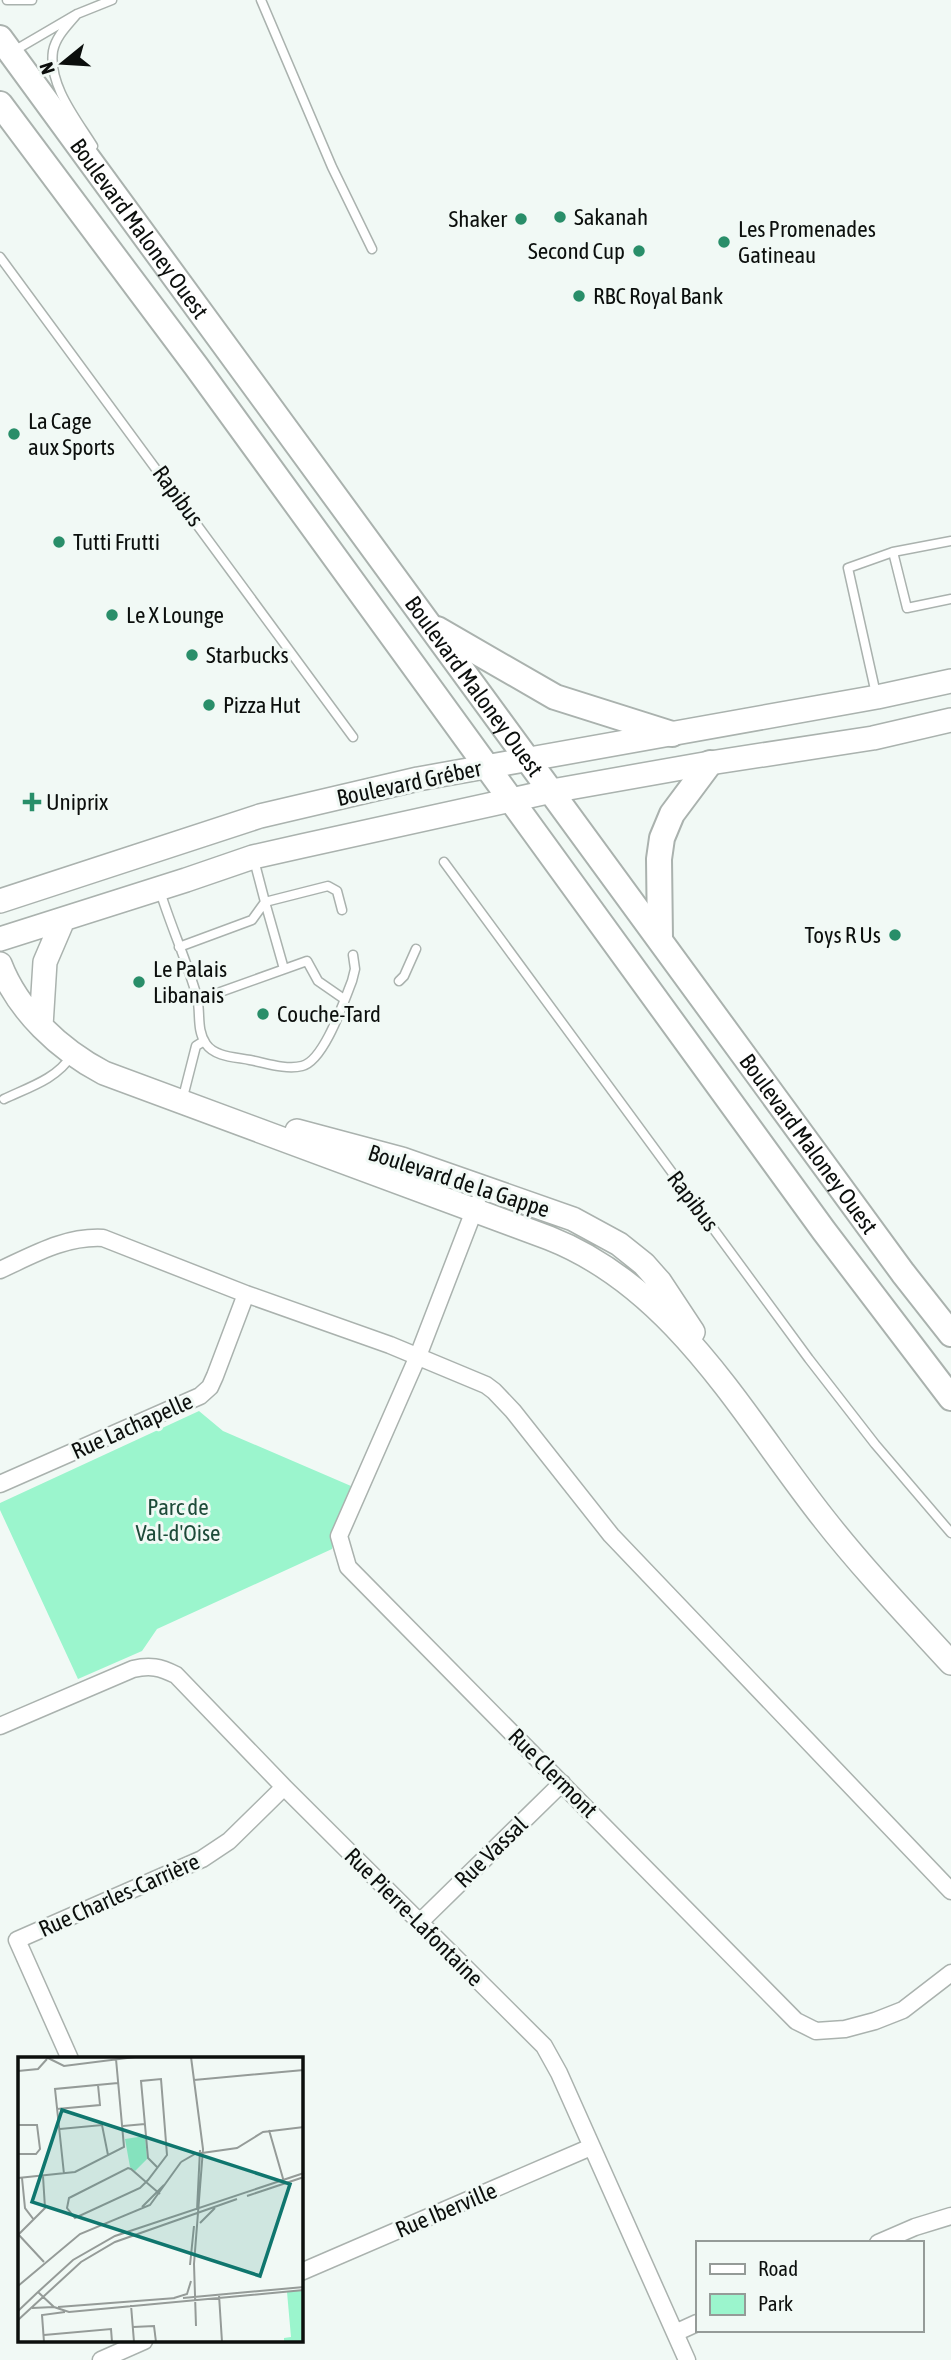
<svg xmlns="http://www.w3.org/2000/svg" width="951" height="2360" viewBox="0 0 951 2360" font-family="'Asap Condensed',sans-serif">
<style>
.park{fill:#9bf5cd}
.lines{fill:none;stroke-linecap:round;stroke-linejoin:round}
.lane-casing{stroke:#aab2ae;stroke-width:11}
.street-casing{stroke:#aab2ae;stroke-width:19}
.secondary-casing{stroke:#aab2ae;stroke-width:26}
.primary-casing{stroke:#aab2ae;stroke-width:28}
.lane{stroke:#fff;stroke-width:8}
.street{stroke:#fff;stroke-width:16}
.secondary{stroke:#fff;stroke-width:23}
.primary{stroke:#fff;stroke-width:24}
.poi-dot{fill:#298e69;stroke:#f1f9f5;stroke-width:2.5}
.labels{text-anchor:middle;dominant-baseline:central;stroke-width:6;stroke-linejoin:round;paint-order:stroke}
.poi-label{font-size:23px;fill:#0c0f0d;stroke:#f1f9f5;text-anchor:start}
.street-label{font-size:23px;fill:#0c0f0d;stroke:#f1f9f5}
.park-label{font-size:23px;fill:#1d4b39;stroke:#f1f9f5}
.inset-road{fill:none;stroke:#959b98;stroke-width:2}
.view{fill:#0f766e;fill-opacity:0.15;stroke:#0f766e;stroke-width:3.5}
.inset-edge{fill:none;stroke:#0c0f0d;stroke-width:3.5}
</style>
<rect width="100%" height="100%" fill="#f1f9f5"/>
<path class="park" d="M199 1411 223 1431 351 1486 333 1532 332 1549 157 1629 142 1651 78 1679 0 1510V1503Z"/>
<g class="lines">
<defs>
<path id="lane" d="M7 0H32
M261 0 332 167 372 249
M77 14C68 25 56 36 53 51 48 85 77 120 93 146
M12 52 77 14 112 0
M0 257 353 737
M893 552 907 608 951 599
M876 694 848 568 893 552 951 541
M254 860 265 902 328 886 337 891 342 910
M444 862 809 1359 875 1444 951 1533
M160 891C171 927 187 961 197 997 201 1013 196 1029 206 1044 215 1057 235 1057 250 1060 266 1063 286 1070 302 1066 324 1061 344 1001 352 981L355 969 353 955
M265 902 284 969
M179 947 252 920 265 902
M399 981 404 976 416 949
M198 1000 307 961 318 981 344 999
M4 1099C27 1088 57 1079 71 1056
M182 1101 196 1046 204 1041"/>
<path id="street" d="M477 1203 418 1356 339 1536 348 1567 796 2021 816 2031 845 2029 875 2021 903 2010 951 1973
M0 1270C33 1255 65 1236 103 1238L246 1294 390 1345 486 1385 494 1391 513 1411 611 1535 951 1891
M0 1484 200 1396 210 1387 215 1376 246 1294
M0 1726 133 1669C150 1665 160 1667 176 1675L284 1787 544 2046 559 2073 687 2360
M420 1922 562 1783
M70 2059 17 1940 202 1859 229 1841 284 1787
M878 2243 915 2227 951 2216
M301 2272 591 2147
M675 2333 697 2323
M101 2360 144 2341"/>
<path id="secondary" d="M0 901 260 816 418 779 877 697 951 681
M0 939 186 880 253 857 302 846 552 791 710 763 873 738 951 720
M0 964C18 1011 60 1050 104 1073L549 1238C676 1288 744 1418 824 1519 864 1570 908 1616 951 1663
M41 1026 45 962 63 920
M297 1131 402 1159 573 1219 619 1244 644 1264 660 1282 693 1332"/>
<g id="primary">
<path id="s1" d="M0 38 903 1273 951 1334"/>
<path d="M0 104 196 366 824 1231 951 1398"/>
<path d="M437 629 555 697 672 734"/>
<path d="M660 939 659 859 662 838 672 814 710 763"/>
</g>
</defs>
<use href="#lane" class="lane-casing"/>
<use href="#street" class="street-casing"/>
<use href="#secondary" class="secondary-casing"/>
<use href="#primary" class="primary-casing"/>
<use href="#lane" class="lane"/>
<use href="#street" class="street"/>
<use href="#secondary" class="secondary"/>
<use href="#primary" class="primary"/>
</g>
<g class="poi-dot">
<circle cx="560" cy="217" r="7"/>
<circle cx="521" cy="219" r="7"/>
<circle cx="724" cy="242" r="7"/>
<circle cx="639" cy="251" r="7"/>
<circle cx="579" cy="296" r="7"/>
<circle cx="14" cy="434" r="7"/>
<circle cx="59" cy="542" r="7"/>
<circle cx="112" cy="615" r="7"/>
<circle cx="192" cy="655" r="7"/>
<circle cx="209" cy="705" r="7"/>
<path d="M28.5 791.5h7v7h7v7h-7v7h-7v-7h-7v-7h7z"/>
<circle cx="895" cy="935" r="7"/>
<circle cx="139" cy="982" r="7"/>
<circle cx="263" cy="1014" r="7"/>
</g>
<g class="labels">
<g class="poi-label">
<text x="574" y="217">Sakanah</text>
<text x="507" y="219" text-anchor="end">Shaker</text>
<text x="738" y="229">Les Promenades<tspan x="738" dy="26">Gatineau</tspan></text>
<text x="625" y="251" text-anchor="end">Second Cup</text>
<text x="593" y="296">RBC Royal Bank</text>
<text x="28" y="421">La Cage<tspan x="28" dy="26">aux Sports</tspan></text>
<text x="73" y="542">Tutti Frutti</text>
<text x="126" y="615">Le X Lounge</text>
<text x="206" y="655">Starbucks</text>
<text x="223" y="705">Pizza Hut</text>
<text x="46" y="802">Uniprix</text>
<text x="881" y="935" text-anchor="end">Toys R Us</text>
<text x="153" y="969">Le Palais<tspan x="153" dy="26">Libanais</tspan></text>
<text x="277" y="1014">Couche-Tard</text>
</g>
<g class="street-label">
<text stroke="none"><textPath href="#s1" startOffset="236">Boulevard Maloney Ouest</textPath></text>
<text transform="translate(178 496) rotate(54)">Rapibus</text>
<text stroke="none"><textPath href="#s1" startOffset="803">Boulevard Maloney Ouest</textPath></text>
<text transform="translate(409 783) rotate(-12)">Boulevard Gréber</text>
<text stroke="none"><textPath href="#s1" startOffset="1370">Boulevard Maloney Ouest</textPath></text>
<text transform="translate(459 1181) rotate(18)">Boulevard de la Gappe</text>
<text transform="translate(693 1201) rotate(53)">Rapibus</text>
<text transform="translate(132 1426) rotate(-24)">Rue Lachapelle</text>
<text transform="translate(553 1773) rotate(45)">Rue Clermont</text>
<text transform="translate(491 1852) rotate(-44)">Rue Vassal</text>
<text transform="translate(119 1895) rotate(-24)">Rue Charles-Carrière</text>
<text transform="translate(414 1917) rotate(45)">Rue Pierre-Lafontaine</text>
<text transform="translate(446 2210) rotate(-23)">Rue Iberville</text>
</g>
<g class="park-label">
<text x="178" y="1507">Parc de<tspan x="178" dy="26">Val-d'Oise</tspan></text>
</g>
</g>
<g transform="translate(18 2057)">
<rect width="285" height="285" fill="#f1f9f5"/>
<path d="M127 79 129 102 117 114 112 110 107 82ZM285 233V285H266V281L273 280 269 235Z" fill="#9bf5cd"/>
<path class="inset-road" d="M28 0 46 9 117 0M173 0 185 92 176 207 178 269M0 14 20 12 29 2M176 23 286 13M39 52 82 48 80 28M0 68H19L22 92 18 97H0M105 69 127 67M42 72 84 68 90 98M251 73 266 125M163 105 177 97 219 91 245 75 286 70M139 110 130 101 123 24 143 22 149 98 130 123 122 131 57 161 49 151 51 141 110 111 113 112 128 125 142 137M46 117 37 32 100 26M0 121 57 115 106 90 98 2M4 121 7 151 16 163M229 139 286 120M124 150 146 128M179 153 182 93M182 166 197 151M0 177 26 205M0 178 27 151 25 119M172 208 176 169M0 229 62 177 132 148 163 105M20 235 36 250 51 255 286 233M20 235 55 203 97 179 286 116M201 238 204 285M25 240 63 205 97 185 219 142M156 241 169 237 173 224M165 241 286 230M113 248 116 285M40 250 158 241M14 251 36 250M0 254 20 235M0 263 25 240M115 270 136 269 138 285M26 278 93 272 94 285M26 285 24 258 47 255"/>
<path class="view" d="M44 53 272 127 242 219 14 145Z"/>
<rect width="285" height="285" class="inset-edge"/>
</g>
<rect x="696" y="2241" width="228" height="91" fill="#f1f9f5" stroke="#959b98" stroke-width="2"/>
<rect x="710" y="2264" width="35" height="10" fill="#ffffff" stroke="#959b98" stroke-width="2"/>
<text x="758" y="2276" font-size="21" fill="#0c0f0d">Road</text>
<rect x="710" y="2294" width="35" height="21" fill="#9bf5cd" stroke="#959b98" stroke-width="2"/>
<text x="758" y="2311" font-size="21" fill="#0c0f0d">Park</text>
<g transform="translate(63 63) rotate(252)" stroke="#f1f9f5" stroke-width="5" paint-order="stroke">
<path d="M0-5L12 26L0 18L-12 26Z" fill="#0c0f0d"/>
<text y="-10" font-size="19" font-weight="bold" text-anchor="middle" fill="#0c0f0d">N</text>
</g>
</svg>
